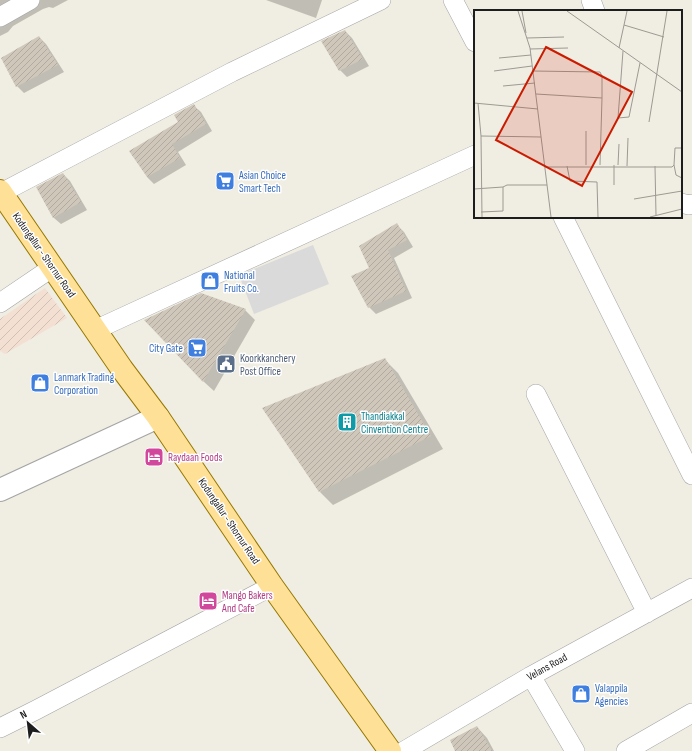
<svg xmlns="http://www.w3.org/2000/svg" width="692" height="751" viewBox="0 0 692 751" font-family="'Sofia Sans Condensed',sans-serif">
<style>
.residential{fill:#dbdada}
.military{fill:url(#military-furrows)}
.shadow{fill:#0003}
.building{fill:url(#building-hatch)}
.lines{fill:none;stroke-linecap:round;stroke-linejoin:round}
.minor-casing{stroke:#a4a4a4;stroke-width:20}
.tertiary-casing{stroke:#a4a4a4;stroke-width:24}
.primary-casing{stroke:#967900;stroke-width:24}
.minor{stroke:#fff;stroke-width:19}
.tertiary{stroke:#fff;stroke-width:22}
.primary{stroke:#ffe097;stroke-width:22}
.labels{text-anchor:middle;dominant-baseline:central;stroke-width:3;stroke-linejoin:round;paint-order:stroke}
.shop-label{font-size:11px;fill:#366cbe;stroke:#fff;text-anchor:start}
.street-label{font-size:11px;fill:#1d1d1d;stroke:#fff}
.service-label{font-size:11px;fill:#4e5e75;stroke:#fff;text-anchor:start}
.culture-label{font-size:11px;fill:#0d838f;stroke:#fff;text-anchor:start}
.hotel-label{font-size:11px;fill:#b23c85;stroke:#fff;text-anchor:start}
.inset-road{fill:none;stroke:#9c9a93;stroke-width:1}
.view{fill:#ca1b00;fill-opacity:0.15;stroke:#ca1b00;stroke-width:2}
.inset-edge{fill:none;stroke:#1d1d1d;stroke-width:2}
</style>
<defs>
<pattern id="military-furrows" width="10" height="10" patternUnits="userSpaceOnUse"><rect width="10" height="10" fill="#f3e0d3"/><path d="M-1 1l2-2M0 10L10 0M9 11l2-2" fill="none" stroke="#d0c0b5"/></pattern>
<pattern id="building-hatch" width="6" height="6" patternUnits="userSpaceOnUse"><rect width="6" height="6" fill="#d0c7bb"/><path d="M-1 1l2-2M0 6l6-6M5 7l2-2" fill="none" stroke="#b2aaa0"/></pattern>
</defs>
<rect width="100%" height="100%" fill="#f0ede2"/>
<path class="residential" d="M313 245 329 284 254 314 239 275Z"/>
<path class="military" d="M45 288 67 318 5 354 0 351V319Z"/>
<path class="shadow" d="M0 0H68L53 8 49 7 43 9 13 26 8 32 0 36Z
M266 0H322L316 18Z
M345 31 352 38 369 66 347 77 340 70Z
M39 37 46 44 64 72 24 93 17 86Z
M194 106 201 112 212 131 178 152 186 165 154 184 147 177 179 122Z
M63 174 70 181 87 210 61 224 54 218 38 188Z
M397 225 404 232 413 247 394 258 412 298 376 314 369 307 370 268Z
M245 310 255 320 214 391 203 381Z
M384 359 398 373 443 449 333 505 320 492Z
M477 727 487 738 494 751H456Z"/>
<path class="building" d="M345 30 363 59 339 71 321 41Z
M39 36 58 65 16 87 1 58Z
M194 104 206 124 172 144 180 158 147 177 129 151 178 122 174 115Z
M63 173 81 202 53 218 36 187Z
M397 223 407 240 388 250 406 291 368 308 351 276 369 268 359 246Z
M201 293 246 309 203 382 144 320Z
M385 358 431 436 319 492 262 408Z
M477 726 492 751H455L450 740Z"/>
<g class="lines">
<defs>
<path id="minor" d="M453 0 475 42
M591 0 595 11
M0 17 30 0
M1 193 232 72 381 0
M681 203 689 205 692 204
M563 217 692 475
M0 303 53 267
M95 330 475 155
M536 394 647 613
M531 676 575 751
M0 728 36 710 272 586
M404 751 531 676 692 588
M626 751 692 713"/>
<path id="tertiary" d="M0 490 158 417"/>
<path id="primary" d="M0 191 122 369 158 417 272 586 390 751"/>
</defs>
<use href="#minor" class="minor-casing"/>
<use href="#tertiary" class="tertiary-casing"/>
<use href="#primary" class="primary-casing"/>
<use href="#minor" class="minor"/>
<use href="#tertiary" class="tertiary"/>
<use href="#primary" class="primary"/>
</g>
<defs>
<symbol id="supermarket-square" viewBox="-11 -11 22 22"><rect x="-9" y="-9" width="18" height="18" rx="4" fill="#3f7fe0" stroke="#fff"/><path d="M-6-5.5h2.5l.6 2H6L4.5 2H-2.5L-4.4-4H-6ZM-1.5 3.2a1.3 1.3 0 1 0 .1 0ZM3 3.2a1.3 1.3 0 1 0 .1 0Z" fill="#fff"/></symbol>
<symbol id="shop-square" viewBox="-11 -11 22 22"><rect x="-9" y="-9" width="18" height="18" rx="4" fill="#3f7fe0" stroke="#fff"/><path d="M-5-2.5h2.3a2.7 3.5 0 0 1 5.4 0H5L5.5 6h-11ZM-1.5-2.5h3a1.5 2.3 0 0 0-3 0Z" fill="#fff"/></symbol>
<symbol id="civic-square" viewBox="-11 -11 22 22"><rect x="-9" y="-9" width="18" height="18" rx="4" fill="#5c6f8a" stroke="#fff"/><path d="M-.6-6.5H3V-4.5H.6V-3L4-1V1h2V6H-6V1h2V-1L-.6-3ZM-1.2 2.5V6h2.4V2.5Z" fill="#fff"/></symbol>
<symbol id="building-square" viewBox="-11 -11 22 22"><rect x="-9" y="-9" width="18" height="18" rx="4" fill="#0f9aa8" stroke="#fff"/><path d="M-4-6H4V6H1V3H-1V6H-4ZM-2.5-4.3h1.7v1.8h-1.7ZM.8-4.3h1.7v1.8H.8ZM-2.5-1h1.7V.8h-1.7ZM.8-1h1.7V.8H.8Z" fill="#fff"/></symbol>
<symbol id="hotel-square" viewBox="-11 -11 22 22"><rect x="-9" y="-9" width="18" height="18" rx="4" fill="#d1479c" stroke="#fff"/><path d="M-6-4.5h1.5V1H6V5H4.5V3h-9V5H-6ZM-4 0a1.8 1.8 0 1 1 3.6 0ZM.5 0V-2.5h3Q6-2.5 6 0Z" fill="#fff"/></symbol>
</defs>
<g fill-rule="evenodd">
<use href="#supermarket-square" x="214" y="170" width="22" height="22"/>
<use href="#shop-square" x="199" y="270" width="22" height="22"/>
<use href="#supermarket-square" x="186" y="337" width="22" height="22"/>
<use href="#civic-square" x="215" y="353" width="22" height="22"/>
<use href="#shop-square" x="29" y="372" width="22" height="22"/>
<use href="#building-square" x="336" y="411" width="22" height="22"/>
<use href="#hotel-square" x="143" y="446" width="22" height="22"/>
<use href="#hotel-square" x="197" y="590" width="22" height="22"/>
<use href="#shop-square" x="570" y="683" width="22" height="22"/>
</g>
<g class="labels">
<g class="shop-label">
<text x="239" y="175">Asian Choice<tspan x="239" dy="13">Smart Tech</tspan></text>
<text x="224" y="275">National<tspan x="224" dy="13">Fruits Co.</tspan></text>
<text x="183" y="348" text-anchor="end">City Gate</text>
<text x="54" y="377">Lanmark Trading<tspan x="54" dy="13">Corporation</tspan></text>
<text x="595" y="688">Valappila<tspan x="595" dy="13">Agencies</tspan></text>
</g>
<g class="street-label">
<text transform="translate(44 255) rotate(55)">Kodungallur - Shornur Road</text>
<text transform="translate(229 521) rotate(56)">Kodungallur - Shornur Road</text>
<text transform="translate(547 667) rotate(-29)">Velans Road</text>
</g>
<g class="service-label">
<text x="240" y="358">Koorkkanchery<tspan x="240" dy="13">Post Office</tspan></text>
</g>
<g class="culture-label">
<text x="361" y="416">Thandiakkal<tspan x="361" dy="13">Cinvention Centre</tspan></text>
</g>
<g class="hotel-label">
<text x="168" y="457">Raydaan Foods</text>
<text x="222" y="595">Mango Bakers<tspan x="222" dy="13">And Cafe</tspan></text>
</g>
</g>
<g transform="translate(474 10)">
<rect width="208" height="208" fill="#f0ede2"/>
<path class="inset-road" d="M44 1 56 38 77 207M48 1 52 23M93 1 208 82M150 15 153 1M53 28 90 27M145 38 150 15 190 27M56 39 94 38M149 41 144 108 155 107 166 53M25 48 57 45M20 61 58 56M59 61 126 62 128 66V88M29 76 61 73M62 84 128 88 126 155M0 93 64 99M4 93 7 126 67 127M175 112 193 1M7 126 8 207M112 155V121M140 155V175M144 155 145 134M200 155 202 165 208 168M93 156 96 171 123 172 124 207M153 156 154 128M181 156 182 205M71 157H198L200 155 201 138H208M29 177 33 175H73M0 179 29 177V201L7 202M160 189 208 181M176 207 208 199"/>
<path class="view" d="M72 37 158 82 108 176 22 130Z"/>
<rect width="208" height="208" class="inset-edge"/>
</g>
<g transform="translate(28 723) rotate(332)" stroke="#ffffff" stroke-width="3" paint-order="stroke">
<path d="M0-3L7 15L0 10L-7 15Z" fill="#1d1d1d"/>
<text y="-6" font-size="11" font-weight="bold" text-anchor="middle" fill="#1d1d1d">N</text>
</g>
</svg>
